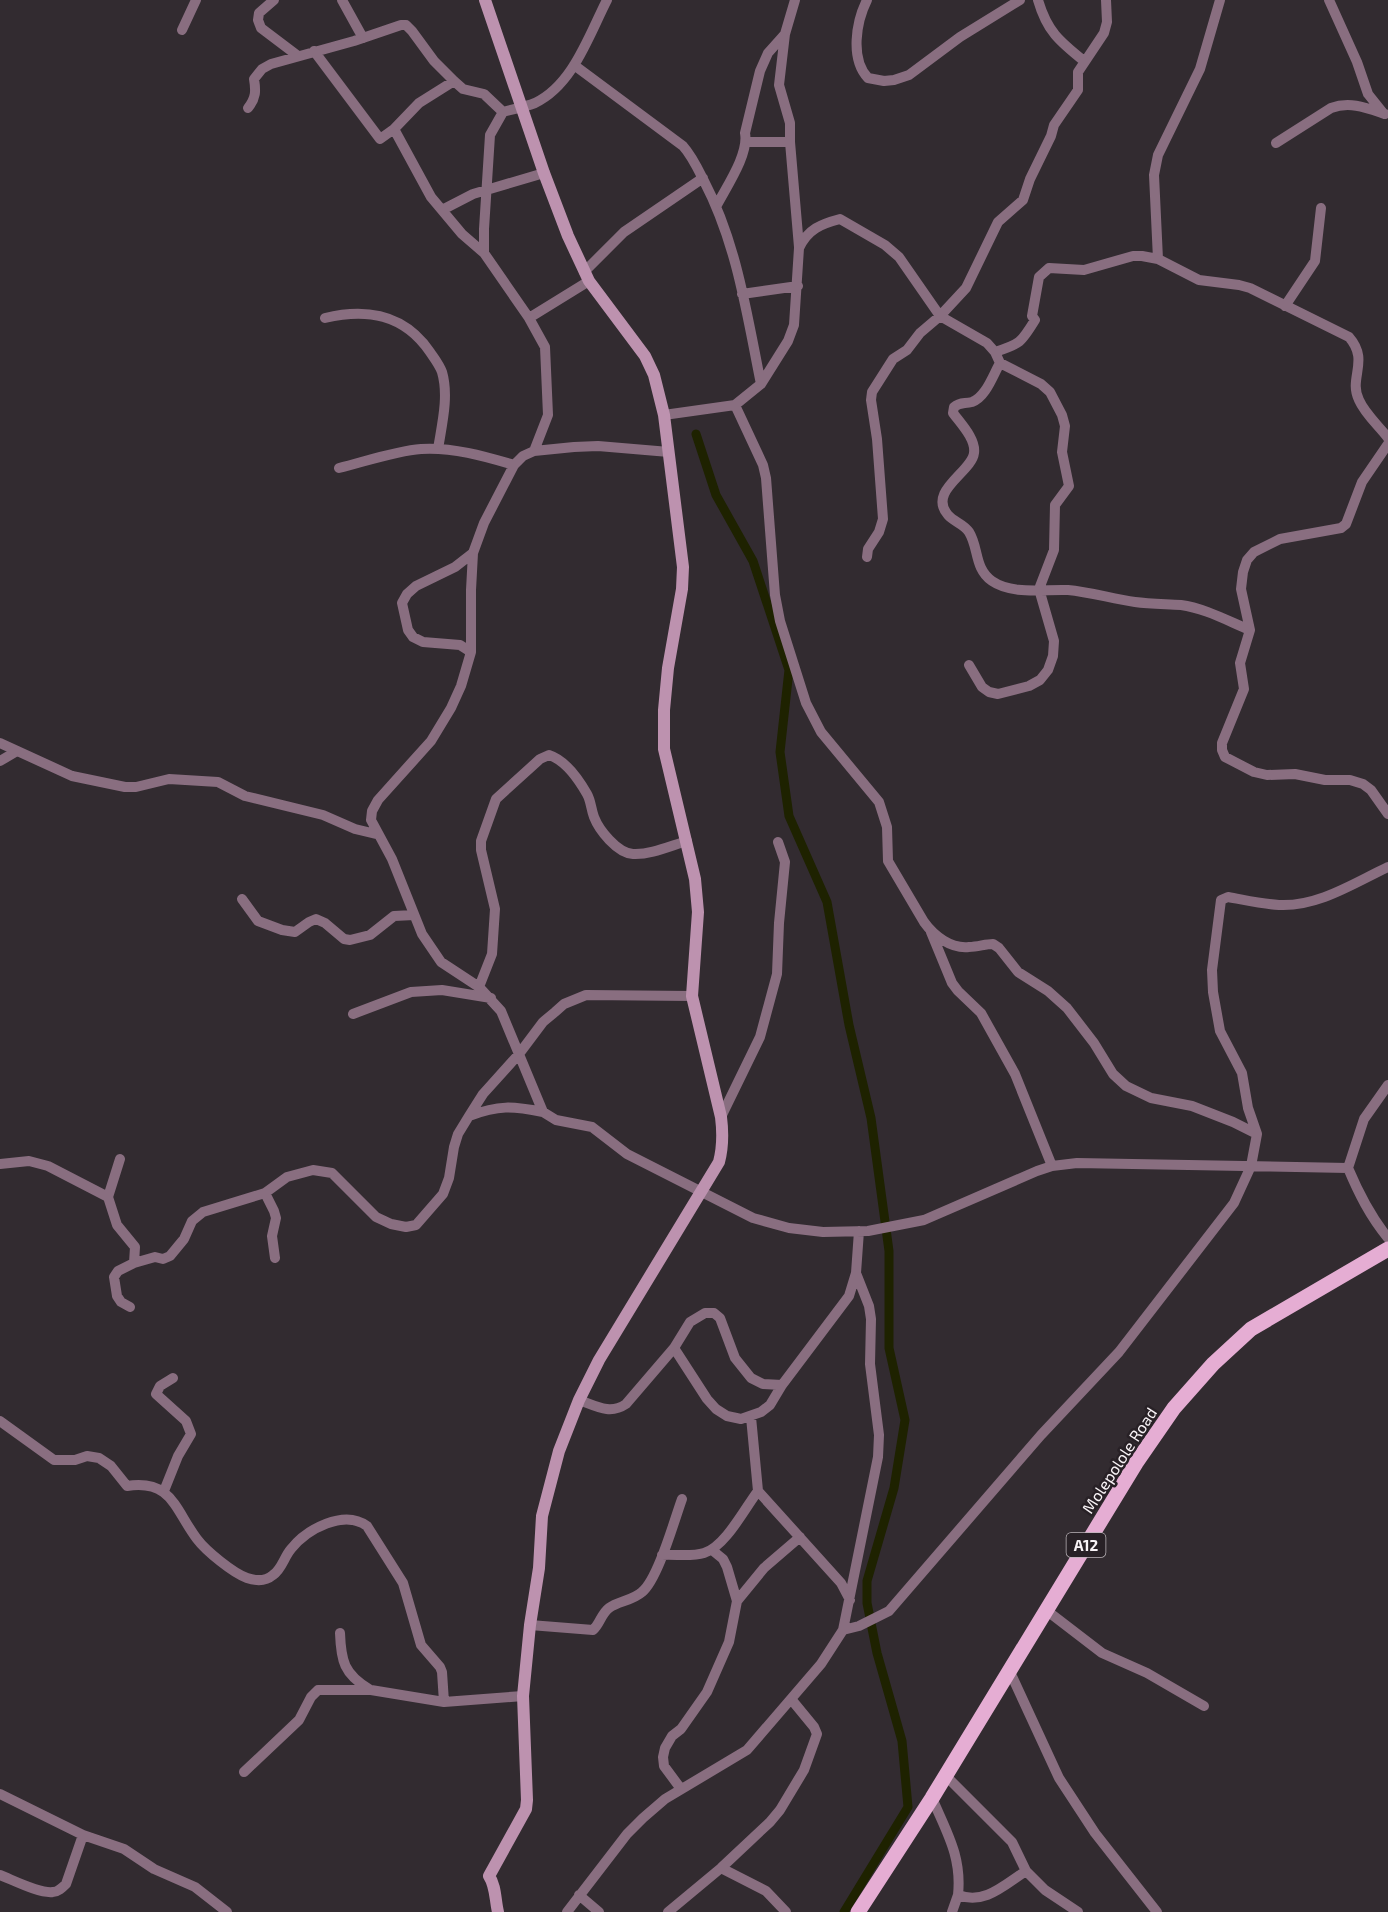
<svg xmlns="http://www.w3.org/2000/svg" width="1388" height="1912" viewBox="0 0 1388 1912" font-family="'Exo 2',sans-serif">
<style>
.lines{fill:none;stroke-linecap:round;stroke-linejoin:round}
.canal{stroke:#1e2200;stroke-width:9}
.street{stroke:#896e80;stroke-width:10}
.secondary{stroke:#bd92af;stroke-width:12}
.primary{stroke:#e5add3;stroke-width:15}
.labels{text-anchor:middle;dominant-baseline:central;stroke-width:5;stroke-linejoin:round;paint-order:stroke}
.shield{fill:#282126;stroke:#bab4b8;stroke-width:1.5}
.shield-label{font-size:15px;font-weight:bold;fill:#f8f3f6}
.street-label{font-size:16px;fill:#f8f3f6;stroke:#282126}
</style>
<rect width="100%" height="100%" fill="#322b30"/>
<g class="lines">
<path class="canal" d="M696 434 716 495 753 561 789 670 780 752 789 816 827 902 849 1025 871 1118 889 1251V1348L905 1420 894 1488 867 1581V1603L877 1653 902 1741 908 1807 844 1912"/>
<path class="street" d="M274 0 259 13 258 20 261 28 298 56
M342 0 363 38
M867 0C856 22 850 59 868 78L884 81 894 80 909 75 960 37 1020 0
M1038 0C1047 31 1059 41 1084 61
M1329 0 1357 62 1368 94 1384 114
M182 30 196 0
M785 34 779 85 790 123V142L799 247
M314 51 380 139 394 129 419 103 454 81
M574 65 683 146C692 156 698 169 704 181 737 244 747 315 761 384
M248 108C256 98 256 91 254 79L262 69 271 64 354 41 401 25H406L412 31 434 61 454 81 463 89 484 94 503 112
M394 129 431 197 462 234 484 253 529 318 545 347 548 415 534 451
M746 142H790
M1276 143 1331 108C1350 101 1367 108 1385 114
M717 205C727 186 749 154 745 133L760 71 768 53 785 34 795 0
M442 210 473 194 544 173
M484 253V229L490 135 503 112C514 109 525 107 535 103 573 85 589 35 607 0
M1158 259 1154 175 1158 155 1200 69 1220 0
M584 272 624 232 703 178
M742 294 798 286
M1285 306 1315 261 1321 208
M325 318C367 308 404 314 430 352 434 358 439 364 442 372 449 396 442 424 438 449
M529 318 589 281
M995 352C1020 344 1021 343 1035 320L1032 316 1039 277 1049 268 1084 270 1133 256H1142L1158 259 1199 280 1239 285 1250 288 1349 337C1370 361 1348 378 1359 400 1365 414 1379 426 1388 438
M1000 363C993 375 986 397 972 402 964 404 960 402 954 407L953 413C961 424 976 439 974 453 972 472 927 491 948 515 954 522 964 524 969 532 979 548 974 568 992 581 1012 595 1044 589 1068 590 1090 592 1113 599 1135 602 1150 604 1166 604 1181 605 1204 608 1228 621 1250 630
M735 405 763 465 766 478 775 595 780 621 806 703 821 732 879 802 887 827 888 861 924 922C934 936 951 949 969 947 978 947 985 944 993 944L999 948 1018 972 1048 991 1067 1008 1094 1043 1113 1074 1126 1086 1151 1098 1192 1106 1233 1122 1257 1134
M664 415 735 405 761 384 788 341 794 325 799 248C808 229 821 224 840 219L885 245 899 257 940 316 987 343 995 352 1000 363 1041 384 1050 392 1062 415 1065 426 1062 452 1069 486 1055 505 1054 550 1039 589 1054 641 1053 656 1048 670 1040 680 1029 686 998 694 989 692 982 687 969 665
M1388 444 1362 482 1346 524 1341 528 1280 539 1254 552 1247 560 1243 572 1241 589 1250 630 1240 663 1244 689 1222 743V750L1225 757 1254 772 1267 775 1295 774 1325 780H1350L1363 784 1371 790 1388 814
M669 452 598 446 574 447 534 451 523 456 514 465 484 523 473 553 471 590V652L461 686 451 708 431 741 378 800 372 811 371 820 392 859 422 934 441 962 479 987 501 1011 543 1112 556 1120 592 1127 627 1154 753 1218 789 1228 823 1232 868 1231 924 1220 1037 1171 1052 1166 1077 1163 1348 1168 1364 1119 1388 1085
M339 468C364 462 395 451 421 449 452 447 484 456 514 465
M867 557 868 549 879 532 883 519 877 439 871 400 872 392 893 359 907 350 920 333 940 316 966 288 998 222 1023 200 1030 179 1051 136 1054 125 1078 90V72L1104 33 1107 22 1106 0
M471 652 460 645 423 642 413 637 408 630 402 603 407 594 416 586 455 567 473 553
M0 743 72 776 125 787H136L169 779 218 782 245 796 323 815 355 829 376 834
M0 761 17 751
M242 899 258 921 282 930 295 932 309 922 316 919 325 923 344 939 350 940 370 935 394 916 414 915
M931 932 952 983 958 991 981 1013 1015 1074 1052 1166
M479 987 492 954 495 909 481 850V841L496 799 540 759 549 755C565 760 579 780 587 794 591 801 591 809 594 817 599 830 617 853 633 854 650 855 670 846 687 841
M353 1014 411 992 442 990 491 998
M469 1116C499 1105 512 1106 543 1112
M721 1117 760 1037 777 974 779 923 785 862 778 842
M120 1159 108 1197 117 1225 135 1247 134 1263 155 1257 163 1259 170 1256 184 1239 192 1221 203 1212 265 1193 287 1177 313 1170 332 1173 376 1217 391 1224 406 1227 416 1225 443 1194 449 1178 454 1147 458 1134 469 1116 483 1094 519 1054 543 1022 555 1012 564 1004 586 995 692 996
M0 1164 29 1161 48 1166 108 1197
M1348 1168C1359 1194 1370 1216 1388 1238
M265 1193 274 1211 276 1218 272 1236 275 1258
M130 1307 121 1302 117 1296 114 1277 118 1271 134 1263
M674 1348 707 1399 716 1409 727 1416 741 1419 761 1412 770 1405 782 1385 849 1296 856 1273 859 1231
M579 1400C596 1406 610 1415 626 1404L674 1348 690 1322 705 1313H714L720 1318 735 1358 751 1378 763 1384 782 1385
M751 1417 758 1491 841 1583 850 1600
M0 1421 54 1460H75L87 1456 99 1458 111 1466 127 1486C172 1479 175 1510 197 1539 206 1551 233 1573 247 1578 256 1581 266 1581 273 1575 282 1569 284 1557 291 1549 307 1529 344 1509 367 1526L403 1583 421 1645 440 1667 442 1672 444 1702
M164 1491 178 1456 191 1434 186 1421 156 1394 160 1386 173 1378
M662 1555C675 1554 691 1557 704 1553 725 1547 745 1508 758 1491
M737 1601 764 1568 800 1537
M1046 1610 1102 1653 1147 1673 1204 1706
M530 1625 593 1630C600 1624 601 1614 609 1608 618 1601 632 1601 642 1592 658 1579 674 1521 682 1499
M843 1630 859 1626 889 1611 1041 1435 1119 1352 1234 1203 1251 1166 1257 1134 1248 1108 1242 1073 1220 1031 1213 992 1212 970 1221 900 1228 897C1245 900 1262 904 1279 905 1318 907 1354 883 1388 867
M340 1633C341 1661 344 1674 369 1689
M1010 1672 1059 1778 1095 1833 1157 1912
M244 1772 299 1720 311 1697 318 1690H371L444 1702 523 1696
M946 1776 1012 1842 1026 1871 1045 1890 1078 1912
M681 1789 664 1766 663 1757 665 1748 672 1736 681 1729 707 1692 729 1642 737 1601 727 1567 723 1559 712 1550
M0 1794 83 1835 124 1849 154 1869 195 1887 227 1912
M932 1798C947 1833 962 1857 958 1895 985 1905 1004 1885 1026 1871
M721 1868 766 1891 786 1912
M0 1875C13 1880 40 1894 53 1892 58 1892 62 1888 66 1884L83 1835
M579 1895 599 1912
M567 1912 627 1834 643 1818 665 1799 747 1750 821 1664 843 1630 878 1457 879 1435 870 1364 871 1319 869 1306 856 1273
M668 1912 721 1868 770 1822 780 1810 804 1770 817 1734 814 1727 791 1699
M952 1912 958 1895"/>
<path class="secondary" d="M485 0 544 173 568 236 589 281 645 356 654 375 664 415 683 567 682 589 668 668 664 710V749L695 879 698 912 692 996 721 1117C723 1133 723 1147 719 1162L599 1360 579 1400 559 1451 542 1516 539 1568 530 1625 523 1696 527 1800 526 1809 489 1876C496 1886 495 1900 498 1912"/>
<path class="primary" d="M858 1912 932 1798 1136 1463 1174 1408 1213 1364 1251 1329 1388 1249"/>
</g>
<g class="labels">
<rect class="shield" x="1066.5" y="1533" width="39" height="24" rx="4.5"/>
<g class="shield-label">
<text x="1086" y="1545">A12</text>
</g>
<g class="street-label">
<text transform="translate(1119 1460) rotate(-57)">Molepolole Road</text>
</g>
</g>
</svg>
